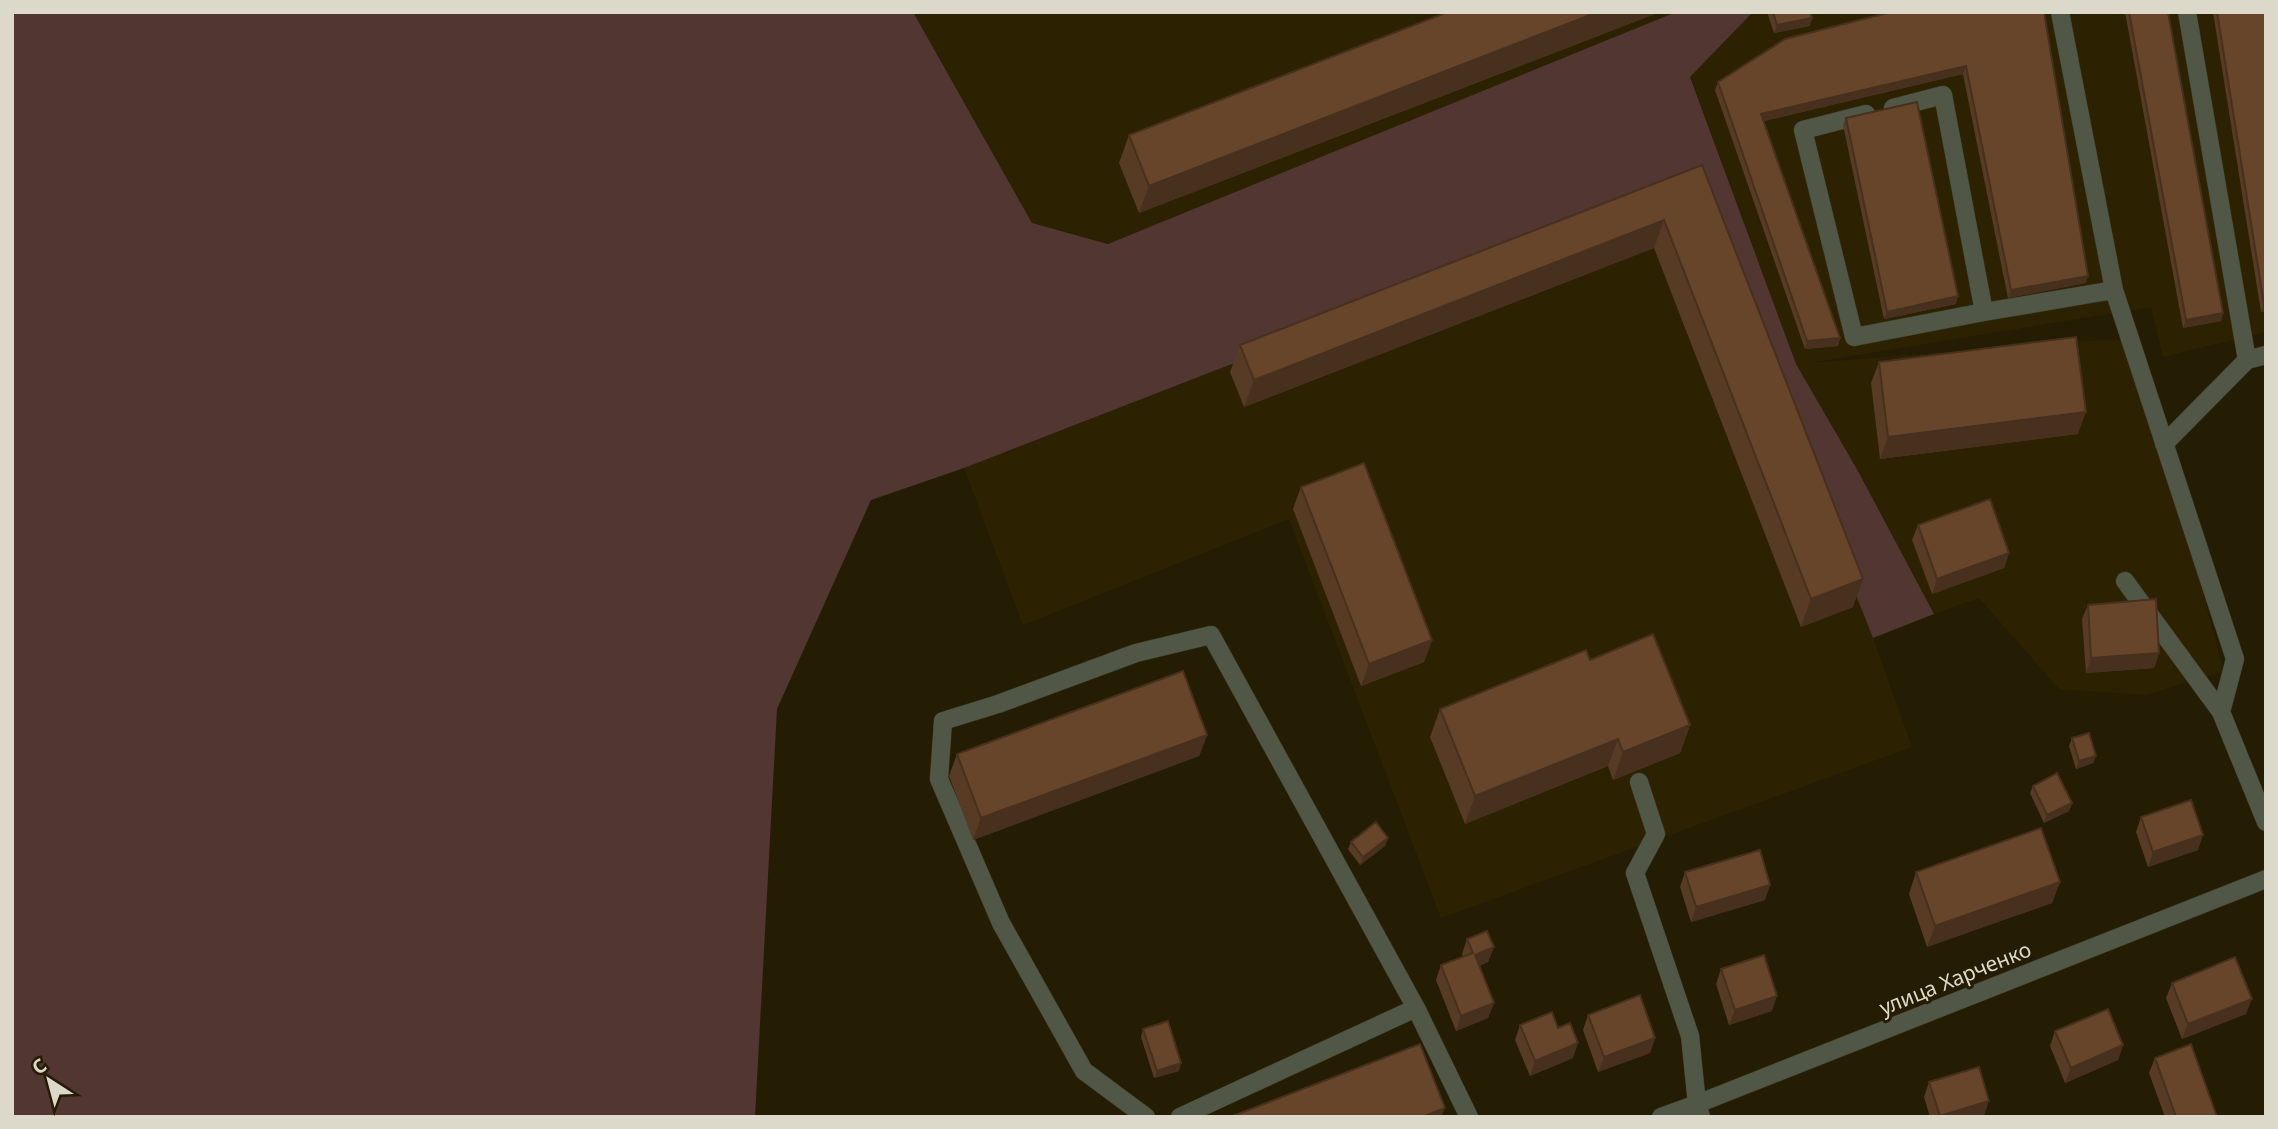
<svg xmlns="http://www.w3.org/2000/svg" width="2278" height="1129" viewBox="0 0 2278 1129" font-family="'Noto Sans',sans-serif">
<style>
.built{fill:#2c2201}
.green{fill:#523632}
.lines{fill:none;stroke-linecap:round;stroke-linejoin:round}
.service-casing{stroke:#3e3720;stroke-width:19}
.minor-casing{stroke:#3e3720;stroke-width:19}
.service{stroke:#515747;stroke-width:18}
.minor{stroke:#515747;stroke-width:18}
.wall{fill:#583b24}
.shaded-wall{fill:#47301d}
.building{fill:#66452a;stroke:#47301d;stroke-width:2}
.labels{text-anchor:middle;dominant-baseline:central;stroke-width:6;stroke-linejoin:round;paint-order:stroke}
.street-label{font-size:21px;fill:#ddd9ca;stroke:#241d04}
</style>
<rect width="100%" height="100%" fill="#241d04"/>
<path class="built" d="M913 12H1676L1109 244 1032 223Z
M1753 12H2266V332L2163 357 2151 307 1809 363 2115 339 2136 346 2224 671 2146 695 2059 689 1979 598 1934 614 1858 471 1796 364 1690 76Z
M1695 185 1873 638 1912 747 1441 918 1289 519 1023 625 964 468Z"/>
<path class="green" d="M12 12H913L1032 223 1108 244 1676 12H1753L1690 77 1796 364 1858 471 1934 614 1873 638 1694 185 964 468 871 500 777 709 755 1117H12Z"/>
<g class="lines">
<defs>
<path id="service" d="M2060 12 2114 290 2235 659 2221 712
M1893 108 1943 95 1984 312
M1866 114 1803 130 1854 337 1984 312 2114 290
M2247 360 2266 355
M2164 444 2247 360 2187 12
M2125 581 2221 712 2266 822
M1635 873 1656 834 1639 782
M1146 1117 1084 1071 1001 923 939 779 943 721 998 704 1136 653 1211 635 1416 1008 1469 1117
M1180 1117 1416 1008"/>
<path id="minor" d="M1635 873 1690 1036 1697 1104 1701 1117
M1661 1117 1697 1104 2266 879"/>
</defs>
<use href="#service" class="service-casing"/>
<use href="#minor" class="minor-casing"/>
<use href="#service" class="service"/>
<use href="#minor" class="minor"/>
</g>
<path class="wall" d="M1448 12H1660L1139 213 1119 163 1129 135Z
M1767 12H1810L1812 18 1810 26 1774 33Z
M2044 12 2086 283 2008 298 1963 74 1764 121 1840 338 1838 346 1805 349 1715 90 1718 82Z
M2125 12H2168L2223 313 2221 321 2183 328Z
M2213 12H2266V311L2261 312Z
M1846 118 1956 304 1884 319 1843 125Z
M1702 165 1853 607 1801 627 1654 248 1244 407 1230 372 1240 345Z
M1879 362 2078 434 1880 459 1871 383Z
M1301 487 1432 640 1424 662 1361 686 1293 509Z
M1918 525 2009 553 2004 568 1932 594 1912 540Z
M2088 605 2159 653 2154 668 2086 673 2082 619Z
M1590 660 1690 725 1680 753 1613 780 1608 766 1465 824 1430 737 1440 709Z
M1207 735 1199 756 973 840 949 776 957 754Z
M2072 738 2096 756 2093 763 2076 769 2069 746Z
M2033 786 2072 803 2069 811 2044 823 2030 793Z
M2141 817 2198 850 2148 867 2136 832Z
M1351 842 1385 846 1360 865 1348 849Z
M1685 872 1765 900 1691 922 1680 887Z
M1916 872 2060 882 2052 903 1927 947 1909 894Z
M1467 939 1494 947 1488 962 1479 966 1494 1003 1488 1018 1456 1031 1436 980 1441 965 1463 957 1462 954Z
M1721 969 1772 1011 1729 1025 1716 984Z
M2172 983 2246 1014 2182 1039 2166 998Z
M1588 1015 1655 1038 1650 1053 1598 1072 1583 1030Z
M1520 1025 1573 1058 1530 1076 1515 1040Z
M1143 1029 1179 1071 1154 1078 1141 1037Z
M2055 1031 2123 1045 2118 1060 2065 1083 2050 1046Z
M2155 1058 2217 1117H2165L2149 1073Z
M1929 1082 1984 1116 1980 1117H1930L1924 1097Z"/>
<path class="shaded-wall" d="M1598 12H1660L1139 213 1149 186Z
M1812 18 1810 26 1774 33 1777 25Z
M1966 66 1963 74 1759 122 1761 114Z
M1664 220 1654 248 1244 407 1254 380Z
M2088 276 2086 283 2008 298 2011 290Z
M1958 296 1956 304 1884 319 1887 312Z
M2264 304H2266V311L2261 312Z
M2223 313 2221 321 2183 328 2186 320Z
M1840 338 1838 346 1805 349 1807 341Z
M2086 412 2078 434 1880 459 1888 437Z
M2009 553 2004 568 1932 594 1937 579Z
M1863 579 1853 607 1801 627 1811 599Z
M1432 640 1424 662 1361 686 1369 664Z
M2159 653 2154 668 2086 673 2091 658Z
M1690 725 1680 753 1613 780 1623 752Z
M1207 735 1199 756 973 840 981 818Z
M1618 739 1608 766 1465 824 1475 796Z
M2096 756 2093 763 2076 769 2079 761Z
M2072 803 2069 811 2044 823 2047 815Z
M2203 835 2198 850 2148 867 2153 852Z
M1388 838 1385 846 1360 865 1363 857Z
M2060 882 2052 903 1927 947 1935 926Z
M1770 885 1765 900 1691 922 1696 907Z
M1494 947 1488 962 1469 970 1475 955Z
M1777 996 1772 1011 1729 1025 1735 1010Z
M2252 999 2246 1014 2182 1039 2188 1024Z
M1494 1003 1488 1018 1456 1031 1461 1016Z
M1655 1038 1650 1053 1598 1072 1604 1057Z
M1578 1043 1573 1058 1530 1076 1535 1061Z
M2123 1045 2118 1060 2065 1083 2071 1068Z
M1181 1063 1179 1071 1154 1078 1157 1071Z
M1989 1101 1984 1116 1980 1117H1939L1940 1116Z
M1445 1108 1441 1117H1422Z"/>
<path class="building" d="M1448 12H1598L1149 186 1129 135Z
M1773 12H1810L1812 18 1777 25Z
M1891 12H2044L2088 276 2011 290 1966 66 1761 114 1840 338 1807 341 1718 82 1785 39Z
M2129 12H2168L2223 313 2186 320Z
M2217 12H2266V304H2264Z
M1917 102 1958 296 1887 312 1846 118Z
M1702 165 1863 579 1811 599 1664 220 1254 380 1240 345Z
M2076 337 2086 412 1888 437 1879 362Z
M1364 463 1432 640 1369 664 1301 487Z
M1990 499 2009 553 1937 579 1918 525Z
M2156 599 2159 653 2091 658 2088 605Z
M1653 634 1690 725 1623 752 1618 739 1475 796 1440 709 1586 650 1590 660Z
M1183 671 1207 735 981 818 957 754Z
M2089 733 2096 756 2079 761 2072 738Z
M2057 773 2072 803 2047 815 2033 786Z
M2191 800 2203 835 2153 852 2141 817Z
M1376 822 1388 838 1363 857 1351 842Z
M2041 828 2060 882 1935 926 1916 872Z
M1760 850 1770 885 1696 907 1685 872Z
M1487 931 1494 947 1475 955 1494 1003 1461 1016 1441 965 1473 953 1467 939Z
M1764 955 1777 996 1735 1010 1721 969Z
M2235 957 2252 999 2188 1024 2172 983Z
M1640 995 1655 1038 1604 1057 1588 1015Z
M2108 1009 2123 1045 2071 1068 2055 1031Z
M1552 1012 1558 1028 1570 1023 1578 1043 1535 1061 1520 1025Z
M1168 1021 1181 1063 1157 1071 1143 1029Z
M1420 1044 1445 1108 1422 1117H1230Z
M2191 1044 2217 1117H2176L2155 1058Z
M1979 1067 1989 1101 1940 1116 1929 1082Z"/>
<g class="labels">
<g class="street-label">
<text transform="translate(1955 978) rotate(-22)">улица Харченко</text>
</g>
</g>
<rect width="2278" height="1129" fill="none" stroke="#ddd9ca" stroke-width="28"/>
<g transform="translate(49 1080) rotate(324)" stroke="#241d04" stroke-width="5" paint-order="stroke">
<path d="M0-5L12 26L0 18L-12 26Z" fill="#ddd9ca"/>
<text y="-10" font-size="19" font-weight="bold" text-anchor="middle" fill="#ddd9ca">С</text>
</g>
</svg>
